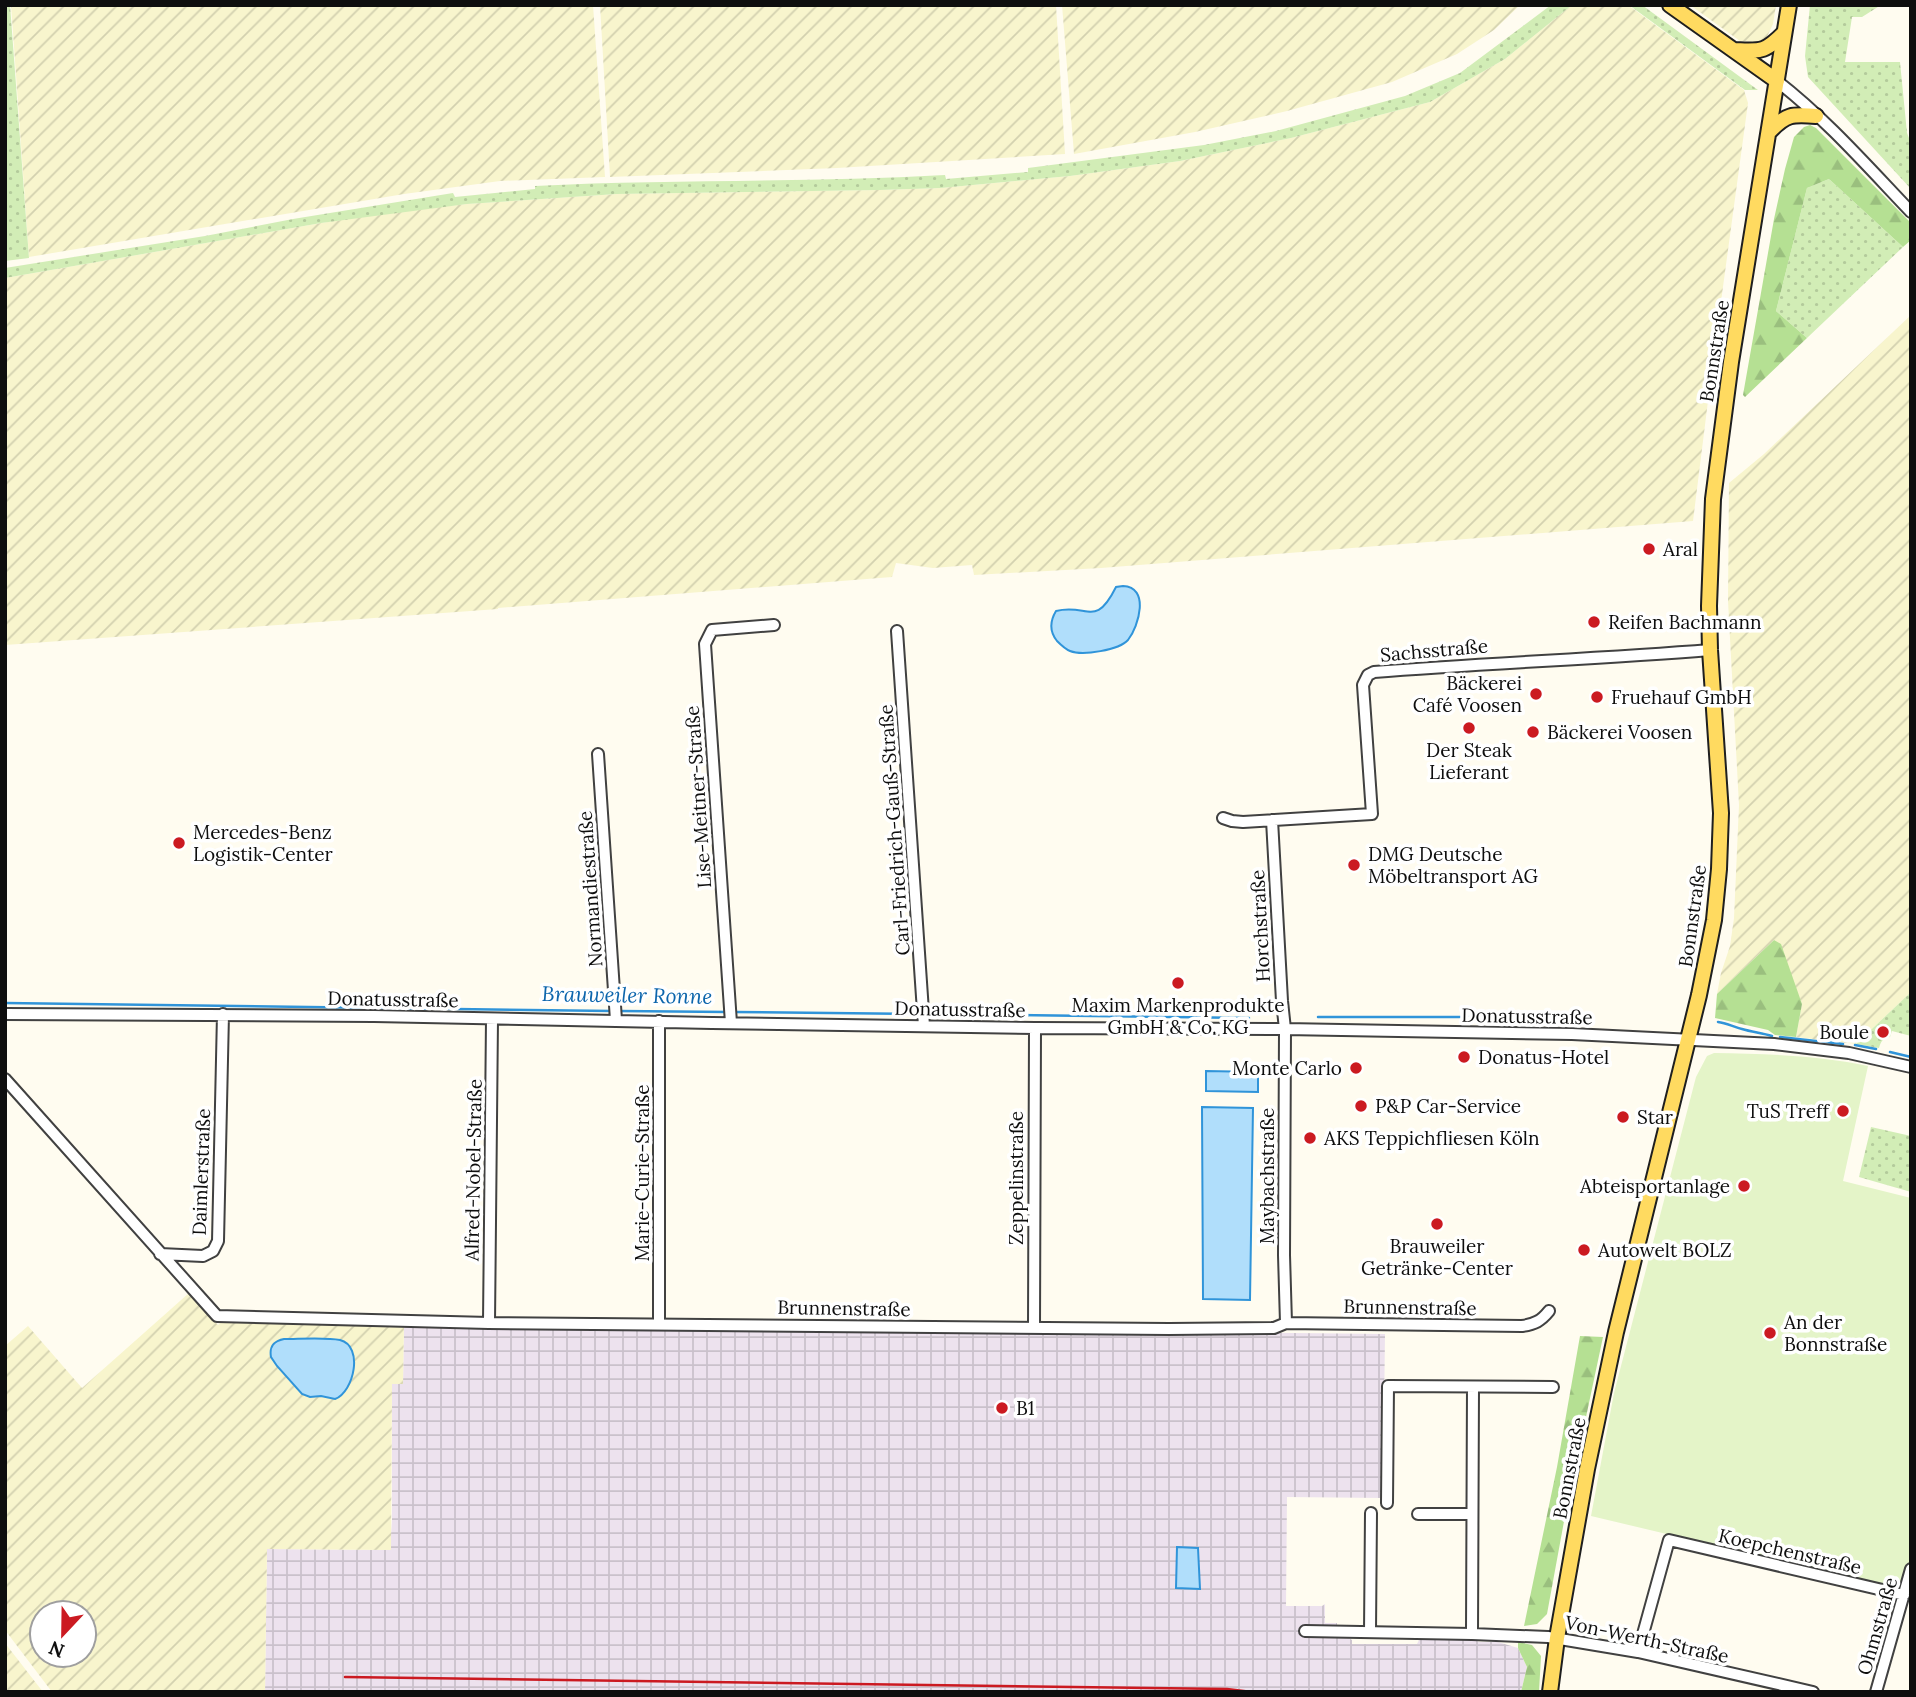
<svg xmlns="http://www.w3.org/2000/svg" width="1916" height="1697" viewBox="0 0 1916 1697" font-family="Lora,serif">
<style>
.industrial{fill:url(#industrial-grid)}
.farmland{fill:url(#farmland-furrows);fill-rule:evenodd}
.grass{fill:url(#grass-dots)}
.forest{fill:url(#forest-firs)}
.pitch{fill:#e4f4c8}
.water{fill:#b0defb;stroke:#3094d9;stroke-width:2}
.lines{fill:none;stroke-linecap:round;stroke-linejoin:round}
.stream{stroke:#3094d9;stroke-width:2.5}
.minor-casing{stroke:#414141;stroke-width:14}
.major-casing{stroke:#1f1f1f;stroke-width:18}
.minor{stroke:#fff;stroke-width:10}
.major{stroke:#ffda60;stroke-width:14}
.rail{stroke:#cb1a21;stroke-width:2.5}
.poi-dot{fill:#cb1a21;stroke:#fff;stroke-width:2.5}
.labels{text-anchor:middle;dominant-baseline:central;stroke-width:7;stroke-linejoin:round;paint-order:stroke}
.street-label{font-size:19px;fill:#0e0e0e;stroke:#fff}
.poi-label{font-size:19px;fill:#0e0e0e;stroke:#fff;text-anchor:start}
.water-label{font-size:21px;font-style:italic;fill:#0c65ac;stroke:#fff}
</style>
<defs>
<pattern id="industrial-grid" width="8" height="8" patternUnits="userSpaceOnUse" patternTransform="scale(1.75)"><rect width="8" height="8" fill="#ede2ee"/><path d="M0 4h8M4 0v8" fill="none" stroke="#cac1cb"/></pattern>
<pattern id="farmland-furrows" width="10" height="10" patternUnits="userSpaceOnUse" patternTransform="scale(1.75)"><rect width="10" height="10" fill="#f8f5cd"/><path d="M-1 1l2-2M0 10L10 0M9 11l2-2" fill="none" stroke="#d3d1af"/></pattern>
<pattern id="grass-dots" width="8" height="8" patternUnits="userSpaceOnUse" patternTransform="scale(1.75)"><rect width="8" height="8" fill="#d2edb6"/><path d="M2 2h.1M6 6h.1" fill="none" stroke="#b3ca9b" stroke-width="1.8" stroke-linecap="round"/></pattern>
<pattern id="forest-firs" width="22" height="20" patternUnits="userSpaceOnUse" patternTransform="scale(1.75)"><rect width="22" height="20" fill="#b5e093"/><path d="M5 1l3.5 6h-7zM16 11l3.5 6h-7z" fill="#9abf7e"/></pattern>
</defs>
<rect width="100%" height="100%" fill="#fffcf0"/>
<path class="industrial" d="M404 1321 825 1328V1332L830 1333H834V1328L1385 1334 1383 1498 1287 1497 1286 1606H1322L1325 1604V1623H1337V1637H1347L1352 1640V1644H1417L1420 1638 1473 1639 1479 1642H1498L1518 1648 1527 1667 1521 1692H265L267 1549 390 1550 392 1520V1384L403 1383Z"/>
<path class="farmland" d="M11 5H593L605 177 500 181 404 194 29 257Z
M600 5H1056L1065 154 837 168 610 177Z
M1062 5H1520L1494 30 1457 54 1392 82 1287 111 1195 132 1074 154Z
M1572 5H1628L1744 90 1748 103 1714 353 1693 521 1101 568 974 575 972 565 933 568 896 563 892 577 498 608V609L5 645V278L321 223 401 211 467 204 617 194 880 190 941 188 1070 176 1180 161 1291 138 1430 102 1505 59Z
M1690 5H1776L1773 24 1766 39 1756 42 1740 41Z
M1911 315V992L1856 1044 1796 1037 1802 1004 1774 940 1717 994 1721 973 1730 946 1734 918 1739 805 1728 601 1729 483 1764 454Z
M189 1293 218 1325 225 1319 404 1321 403 1384H392L391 1550 267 1549 265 1692H52L5 1630V1346L28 1326 82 1388ZM42 1613H84V1655H42Z
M5 1643 43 1692H5Z"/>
<path class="grass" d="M5 5H10L29 258 5 261Z
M1551 5H1572L1505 59 1430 102 1291 138 1180 161 1070 176 941 188 880 190 617 194 467 204 321 223 5 278V268L205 236 293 219 453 193 455 197 535 189V186C672 179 808 183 945 175L946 179 1028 172V168L1204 145 1276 131 1405 96 1460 73Z
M1629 5H1642L1758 90H1745Z
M1810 5H1881L1862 17H1852L1845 62H1900L1907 133 1911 143V189L1808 77 1805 56Z
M1829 179 1903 247 1807 338 1776 311 1807 188Z
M1911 992V1036L1892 1031 1890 1037C1883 1038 1881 1041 1879 1048L1856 1044Z
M1871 1127 1911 1136V1192L1859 1177Z"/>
<path class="forest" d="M1810 125 1816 128 1911 223V240L1903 247 1829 179 1807 188 1776 311 1807 338 1745 397 1743 395 1774 219 1785 169 1794 137 1804 127Z
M1774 940 1781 944 1802 1004 1796 1037 1775 1035 1768 1030 1715 1018 1717 994Z
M1580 1336 1603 1337 1565 1516 1547 1614 1537 1624 1524 1626 1557 1467Z
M1518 1642 1532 1645 1541 1656 1539 1692H1521L1527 1667 1518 1648Z"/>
<path class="pitch" d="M1714 1053C1766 1054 1817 1055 1868 1066L1843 1181 1911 1198V1554L1902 1590 1591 1516 1614 1393 1696 1077 1707 1056Z"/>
<path class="water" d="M1123 586C1150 587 1139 626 1128 640 1119 650 1083 656 1070 651 1065 649 1061 645 1057 641 1049 631 1050 621 1056 611 1088 603 1095 629 1116 587Z
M1206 1071 1258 1072V1092L1206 1091Z
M1202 1107 1253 1108 1250 1300 1203 1299Z
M284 1339C299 1339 326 1337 340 1340 364 1346 354 1392 335 1399L321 1396 310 1397 302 1394 277 1366 271 1357C269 1346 274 1341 284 1339Z
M1177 1547 1198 1548 1200 1589 1176 1588Z"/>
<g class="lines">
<path class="stream" d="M5 1003 612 1011
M619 1011 728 1012
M734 1012 920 1014
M927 1014 1249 1018
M1318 1017H1469
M1718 1022C1727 1023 1733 1027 1742 1029 1752 1032 1762 1033 1772 1036
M1780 1037 1843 1044
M1855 1045 1876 1049
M1890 1052 1911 1057"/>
<defs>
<path id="minor" d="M1777 81C1826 119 1868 167 1911 212
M897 631 924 1026
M598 754 616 1020
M1223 818 1232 821 1243 822 1372 814 1363 685 1368 675 1374 672C1486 663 1598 659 1710 650
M1272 820 1282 1001 1285 1029 1284 1255 1286 1323
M5 1014 374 1016 712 1023 1035 1028 1285 1029 1572 1034 1774 1044 1849 1053 1911 1067
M731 1023 705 644 712 630 774 625
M5 1079 217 1316 489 1323 1169 1329 1274 1328 1286 1323 1522 1326C1535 1324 1541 1321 1549 1311
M160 1254 203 1256 213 1251 218 1241 223 1014
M489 1323 492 1019
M659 1324V1021
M1034 1327 1035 1028
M1387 1503 1388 1386 1553 1387
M1418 1514H1472
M1305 1631 1472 1634 1548 1637 1638 1652 1813 1692
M1370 1632 1371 1513
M1472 1634 1473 1387
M1638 1652 1669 1540 1904 1595
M1876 1692 1911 1569"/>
<path id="major" d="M1670 5 1777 81
M1734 50C1761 51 1764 53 1784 33
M1769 132C1786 114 1792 114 1816 116
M1550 1692 1557 1638 1587 1469 1616 1332 1699 995 1714 920 1719 869 1721 813 1710 650 1709 606 1713 499 1731 362 1789 5"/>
</defs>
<use href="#minor" class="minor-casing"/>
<use href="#major" class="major-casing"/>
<use href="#minor" class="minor"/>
<use href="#major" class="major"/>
<path class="rail" d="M345 1677 1227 1689 1252 1692"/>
</g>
<g class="poi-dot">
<circle cx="1649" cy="549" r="7"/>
<circle cx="1594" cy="622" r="7"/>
<circle cx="1536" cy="694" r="7"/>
<circle cx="1597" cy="697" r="7"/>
<circle cx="1469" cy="728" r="7"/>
<circle cx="1533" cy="732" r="7"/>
<circle cx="179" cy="843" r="7"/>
<circle cx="1354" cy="865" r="7"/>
<circle cx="1178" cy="983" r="7"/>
<circle cx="1883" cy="1032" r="7"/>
<circle cx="1464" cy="1057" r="7"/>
<circle cx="1356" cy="1068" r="7"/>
<circle cx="1361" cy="1106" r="7"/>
<circle cx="1843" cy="1111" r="7"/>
<circle cx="1623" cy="1117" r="7"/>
<circle cx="1310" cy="1138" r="7"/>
<circle cx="1744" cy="1186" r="7"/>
<circle cx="1437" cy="1224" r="7"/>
<circle cx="1584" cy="1250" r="7"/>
<circle cx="1770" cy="1333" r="7"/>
<circle cx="1002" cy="1408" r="7"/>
</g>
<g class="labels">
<g class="street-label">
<text transform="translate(1714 351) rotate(-81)">Bonnstraße</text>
<text transform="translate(1434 650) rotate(-5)">Sachsstraße</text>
<text transform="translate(698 797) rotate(-94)">Lise-Meitner-Straße</text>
<text transform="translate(894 830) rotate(-94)">Carl-Friedrich-Gauß-Straße</text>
<text transform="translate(590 889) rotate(-94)">Normandiestraße</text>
<text transform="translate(1692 916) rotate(-82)">Bonnstraße</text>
<text transform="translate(1260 926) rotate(-93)">Horchstraße</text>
<text transform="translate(393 999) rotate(1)">Donatusstraße</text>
<text transform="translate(960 1009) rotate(1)">Donatusstraße</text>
<text transform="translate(1527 1016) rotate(1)">Donatusstraße</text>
<text transform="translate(473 1170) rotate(-89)">Alfred-Nobel-Straße</text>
<text transform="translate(201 1172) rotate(-88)">Daimlerstraße</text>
<text transform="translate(642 1173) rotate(-90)">Marie-Curie-Straße</text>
<text transform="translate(1267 1176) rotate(-90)">Maybachstraße</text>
<text transform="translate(1016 1178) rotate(-90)">Zeppelinstraße</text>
<text transform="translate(1410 1307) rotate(1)">Brunnenstraße</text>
<text transform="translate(844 1308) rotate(1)">Brunnenstraße</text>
<text transform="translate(1569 1468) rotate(-79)">Bonnstraße</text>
<text transform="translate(1790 1551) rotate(13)">Koepchenstraße</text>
<text transform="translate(1877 1626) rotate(-74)">Ohmstraße</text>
<text transform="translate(1647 1639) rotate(12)">Von-Werth-Straße</text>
</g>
<g class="poi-label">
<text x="1663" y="549">Aral</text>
<text x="1608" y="622">Reifen Bachmann</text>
<text x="1522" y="683" text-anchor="end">Bäckerei<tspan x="1522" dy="22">Café Voosen</tspan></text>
<text x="1611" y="697">Fruehauf GmbH</text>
<text x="1547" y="732">Bäckerei Voosen</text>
<text x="1469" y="750" text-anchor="middle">Der Steak<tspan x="1469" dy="22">Lieferant</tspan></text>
<text x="193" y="832">Mercedes-Benz<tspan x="193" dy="22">Logistik-Center</tspan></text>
<text x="1368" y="854">DMG Deutsche<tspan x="1368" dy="22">Möbeltransport AG</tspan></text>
<text x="1178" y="1005" text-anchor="middle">Maxim Markenprodukte<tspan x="1178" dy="22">GmbH &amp; Co. KG</tspan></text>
<text x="1869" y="1032" text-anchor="end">Boule</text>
<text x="1478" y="1057">Donatus-Hotel</text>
<text x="1342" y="1068" text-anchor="end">Monte Carlo</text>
<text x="1375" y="1106">P&amp;P Car-Service</text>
<text x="1829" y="1111" text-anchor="end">TuS Treff</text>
<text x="1637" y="1117">Star</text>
<text x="1324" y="1138">AKS Teppichfliesen Köln</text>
<text x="1730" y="1186" text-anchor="end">Abteisportanlage</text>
<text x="1437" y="1246" text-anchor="middle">Brauweiler<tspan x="1437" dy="22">Getränke-Center</tspan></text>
<text x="1598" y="1250">Autowelt BOLZ</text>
<text x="1784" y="1322">An der<tspan x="1784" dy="22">Bonnstraße</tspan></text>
<text x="1016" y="1408">B1</text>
</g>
<g class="water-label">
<text transform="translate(627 995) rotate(1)">Brauweiler Ronne</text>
</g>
</g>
<rect width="1916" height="1697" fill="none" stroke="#0e0e0e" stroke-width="14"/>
<g transform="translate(63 1634) rotate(202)"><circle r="33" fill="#ffffff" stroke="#9f9f9f" stroke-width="2"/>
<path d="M0-5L12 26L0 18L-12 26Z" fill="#cb1a21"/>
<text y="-10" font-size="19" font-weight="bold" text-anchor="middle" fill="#0e0e0e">N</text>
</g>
</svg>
